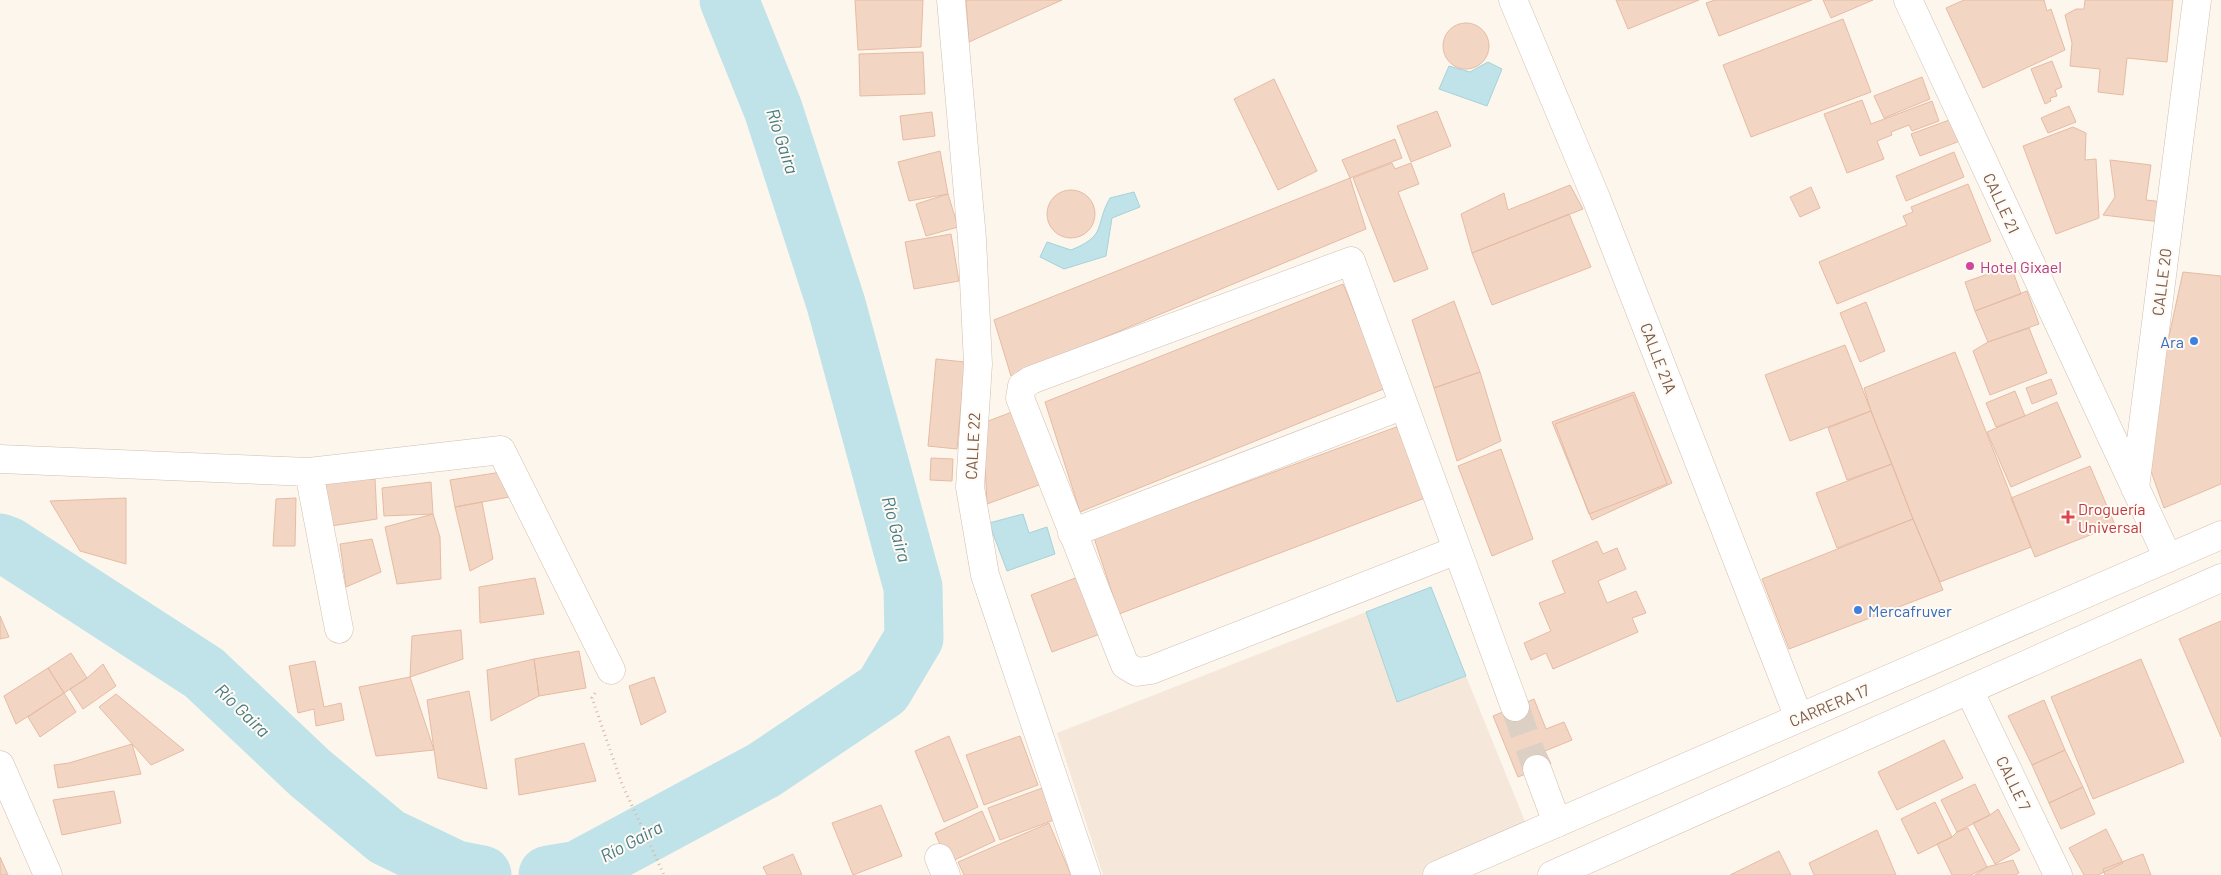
<svg xmlns="http://www.w3.org/2000/svg" width="2221" height="875" viewBox="0 0 2221 875" font-family="Barlow,sans-serif">
<style>
.residential{fill:#f5e8da}
.water{fill:#bfe3e8;stroke:#a5d3da}
.lines{fill:none;stroke-linecap:round;stroke-linejoin:round}
.river{stroke:#bfe3e8;stroke-width:59}
.building{fill:#f3d5c3;stroke:#e6bba3}
.street-tunnel{stroke:#dcd0c4;stroke-width:28;stroke-dasharray:28 14;stroke-linecap:butt}
.street-casing{stroke:#d1beb0;stroke-width:29}
.secondary-casing{stroke:#d6c0b0;stroke-width:29}
.path{stroke:#d9b8a5;stroke-width:3;stroke-dasharray:1 4;stroke-linecap:butt}
.street{stroke:#fff;stroke-width:28}
.secondary{stroke:#fff;stroke-width:28}
.hotel-dot{fill:#d1479c;stroke:#fffaf3;stroke-width:2}
.shop-dot{fill:#3f7fe0;stroke:#fffaf3;stroke-width:2}
.health-dot{fill:#e0444e;stroke:#fffaf3;stroke-width:2}
.labels{text-anchor:middle;dominant-baseline:central;stroke-width:4;stroke-linejoin:round;paint-order:stroke}
.street-label{font-size:16px;fill:#7a5c4d;stroke:#fffaf3}
.hotel-label{font-size:16px;fill:#b23c85;stroke:#fffaf3;text-anchor:start}
.shop-label{font-size:16px;fill:#366cbe;stroke:#fffaf3;text-anchor:end}
.health-label{font-size:16px;fill:#be3a42;stroke:#fffaf3;text-anchor:start}
.water-label{font-size:18px;font-style:italic;fill:#437c86;stroke:#fffaf3}
</style>
<rect width="100%" height="100%" fill="#fdf6ec"/>
<path class="residential" d="M1366 612 1397 702 1466 676 1531 836 1435 875H1103L1057 733Z"/>
<path class="water" d="M1488 62 1502 69 1487 106 1439 89 1449 66 1470 72Z
M1134 192 1140 207 1112 218 1106 256 1064 269 1040 257 1047 242 1071 250C1108 235 1094 226 1110 198Z
M1023 514 1029 533 1047 527 1055 554 1007 571 989 523Z
M1431 587 1466 676 1397 702 1366 612Z"/>
<g class="lines">
<path class="river" d="M0 543 8 546 204 673 310 773 387 837 456 870 482 875
M548 875 578 870 764 770 883 690 914 638 913 587 836 304 773 109 729 0"/>
</g>
<path class="building" d="M855 0H923L921 47 858 50Z
M966 0H1062L969 42Z
M1616 0H1699L1628 29Z
M1715 0H1812L1719 36 1706 3Z
M1823 0H1873L1831 18Z
M1964 0H2044L2047 11 2051 9 2065 50 1983 88 1946 8Z
M2085 0H2173L2167 62 2127 58 2123 95 2098 92 2100 69 2070 66 2072 43 2065 15 2076 9H2084Z
M1843 19 1871 92 1751 137 1723 65Z
M1443 46a23 23 0 1 1 46 0a23 23 0 1 1-46 0Z
M923 52 925 94 860 96 859 54Z
M2052 61 2062 87 2055 90 2057 96 2050 98 2051 101 2045 104 2031 69Z
M1922 77 1930 99 1884 118 1874 96Z
M1274 79 1317 171 1278 190 1234 99Z
M1862 100 1871 124 1932 101 1939 121 1912 131 1909 125 1891 132 1892 135 1877 141 1884 159 1847 173 1824 114Z
M2069 106 2076 122 2048 133 2041 118Z
M1437 111 1451 146 1411 162 1397 126Z
M932 112 935 136 903 140 900 116Z
M1952 119 1960 141 1920 156 1911 134Z
M2073 127 2086 133 2085 160 2096 159 2099 218 2056 234 2023 146Z
M1395 139 1402 158 1350 178 1342 160Z
M940 151 948 194 909 201 898 162Z
M1954 152 1964 177 1906 201 1896 176Z
M2110 160 2151 165 2146 200 2164 202 2161 222 2103 215 2115 197Z
M1392 163 1395 169 1411 163 1419 184 1398 192 1428 269 1394 282 1353 178Z
M1350 178 1366 229 1011 376 994 320Z
M1968 184 1991 241 1837 304 1819 262 1907 225 1903 216 1913 212 1911 207Z
M1570 185 1583 209 1472 253 1461 214 1504 193 1508 210Z
M1811 187 1820 208 1800 217 1790 197Z
M1047 214a24 24 0 1 1 48 0a24 24 0 1 1-48 0Z
M948 194 958 227 926 236 916 204Z
M1569 214 1591 267 1492 305 1472 253Z
M951 234 959 281 914 289 905 242Z
M2011 266 2021 294 1975 311 1965 282Z
M2183 272 2221 276V484L2164 508 2151 471 2154 405Z
M1343 284 1386 388 1080 512 1045 402Z
M2027 291 2039 324 1988 342 1975 311Z
M1454 301 1480 372 1434 388 1412 320Z
M1866 302 1885 351 1860 362 1840 313Z
M2029 328 2047 373 1990 395 1973 351 1988 342Z
M1845 345 1871 411 1790 441 1765 375Z
M1955 352 2031 547 1940 582 1913 519 1871 411 1864 388Z
M936 359 965 362 957 449 928 446Z
M1480 372 1501 441 1457 461 1434 388Z
M2051 379 2057 394 2032 404 2026 388Z
M2015 391 2025 416 1996 427 1986 403Z
M1634 392 1672 483 1592 520 1552 422Z
M1633 395 1667 484 1589 514 1555 424Z
M2057 402 2081 457 2011 487 1987 432Z
M1871 411 1892 464 1847 480 1828 428Z
M1012 412 1039 485 987 504 983 423Z
M1399 426 1425 498 1119 614 1094 538Z
M1501 449 1533 539 1492 556 1458 466Z
M931 458 953 459 952 481 930 480Z
M1892 464 1913 519 1837 548 1816 493Z
M2090 466 2115 525 2035 557 2011 498Z
M508 471 515 496 455 507 450 480Z
M375 479 377 519 331 526 324 481Z
M431 482 433 514 384 516 382 488Z
M126 498V564L80 551 50 501Z
M296 498 295 546H273L276 499Z
M482 502 493 559 470 571 455 507Z
M433 514 440 537 441 579 397 584 385 527Z
M1913 519 1943 590 1789 649 1762 579Z
M372 539 381 572 346 587 340 544Z
M1597 541 1603 554 1617 548 1626 569 1598 581 1607 603 1636 591 1646 613 1632 618 1638 632 1553 669 1546 653 1531 660 1524 643 1551 631 1539 603 1565 593 1552 561Z
M1078 577 1100 634 1052 652 1031 595Z
M535 578 544 614 480 623 479 587Z
M0 616 9 637 0 639Z
M2221 621V737L2179 639Z
M461 630 463 659 410 677 412 636Z
M579 651 586 688 539 696 534 659Z
M71 653 87 678 64 693 48 668Z
M534 659 539 696 491 721 487 670Z
M2141 659 2184 762 2093 799 2051 697Z
M315 661 324 707 341 703 344 720 316 726 314 709 298 713 289 666Z
M103 664 116 686 83 709 70 689 87 678Z
M48 668 64 693 16 724 4 696Z
M410 677 434 750 376 756 359 687Z
M654 677 666 712 641 725 629 686Z
M469 691 487 789 438 778 427 700Z
M64 693 76 712 40 737 28 717Z
M116 694 184 750 151 765 99 707Z
M1534 699 1546 729 1564 722 1572 740 1545 751 1551 764 1518 777 1493 716Z
M2044 700 2065 750 2032 765 2008 716Z
M949 736 978 807 944 822 915 751Z
M1020 736 1038 785 984 805 966 755Z
M1944 740 1963 778 1897 810 1878 772Z
M584 743 596 781 519 795 515 759Z
M132 744 141 774 58 788 54 765 69 763Z
M2065 750 2083 787 2049 803 2032 765Z
M1975 784 1990 815 1957 832 1941 800Z
M2083 787 2095 814 2061 829 2049 803Z
M1042 788 1054 820 1000 840 988 808Z
M114 791 121 823 62 835 53 800Z
M1935 802 1952 837 1918 854 1901 819Z
M881 805 902 856 853 875 832 823Z
M1998 809 2020 850 1995 864 1973 823 1990 815Z
M982 811 995 841 948 863 935 833Z
M1049 823 1071 875H964L958 862Z
M1968 828 1987 867 1971 875H1952L1937 844 1952 837 1957 832Z
M2106 829 2123 863 2098 875H2084L2069 848Z
M1877 830 1896 875H1814L1809 863Z
M1779 851 1791 875H1730Z
M793 854 802 875H767L763 867Z
M2143 854 2151 875H2105L2103 869Z
M0 857 8 875H0Z
M2013 860 2019 873 2015 875H1975L1987 867Z"/>
<g class="lines">
<path class="street-tunnel" d="M1515 707 1537 769"/>
<defs>
<path id="street" d="M951 0 972 239 978 364 970 487 985 575 1086 875
M1513 0 1596 198 1799 718
M1908 0 2168 558
M0 459 309 472 501 450 611 670
M309 472 339 629
M2135 488 2197 0
M1072 533 1404 405
M1457 550 1151 670 1137 672 1125 665 1020 398 1022 386 1031 380 1351 261 1515 707
M1969 690 2058 875
M0 765 48 875
M1537 769 1557 823
M939 858 946 875"/>
<path id="secondary" d="M1437 875 2221 535
M1552 875 2221 578"/>
</defs>
<use href="#street" class="street-casing"/>
<use href="#secondary" class="secondary-casing"/>
<path class="path" d="M595 693 592 698 622 784 664 875"/>
<use href="#street" class="street"/>
<use href="#secondary" class="secondary"/>
</g>
<circle class="hotel-dot" cx="1970" cy="266" r="5"/>
<g class="shop-dot">
<circle cx="2194" cy="341" r="5"/>
<circle cx="1858" cy="610" r="5"/>
</g>
<path class="health-dot" d="M2065.5 509.5h5v5h5v5h-5v5h-5v-5h-5v-5h5z"/>
<g class="labels">
<g class="street-label">
<text transform="translate(2002 203) rotate(65)">CALLE 21</text>
<text transform="translate(2161 282) rotate(-83)">CALLE 20</text>
<text transform="translate(1659 358) rotate(69)">CALLE 21A</text>
<text transform="translate(972 446) rotate(-87)">CALLE 22</text>
<text transform="translate(1829 705) rotate(-23)">CARRERA 17</text>
<text transform="translate(2014 783) rotate(64)">CALLE 7</text>
</g>
<g class="hotel-label">
<text x="1980" y="266">Hotel Gixael</text>
</g>
<g class="shop-label">
<text x="2184" y="341">Ara</text>
<text x="1868" y="610" text-anchor="start">Mercafruver</text>
</g>
<g class="health-label">
<text x="2078" y="508">Droguería<tspan x="2078" dy="18">Universal</tspan></text>
</g>
<g class="water-label">
<text transform="translate(783 141) rotate(72)">Río Gaira</text>
<text transform="translate(897 529) rotate(75)">Río Gaira</text>
<text transform="translate(243 710) rotate(44)">Río Gaira</text>
<text transform="translate(631 841) rotate(-28)">Río Gaira</text>
</g>
</g>
</svg>
